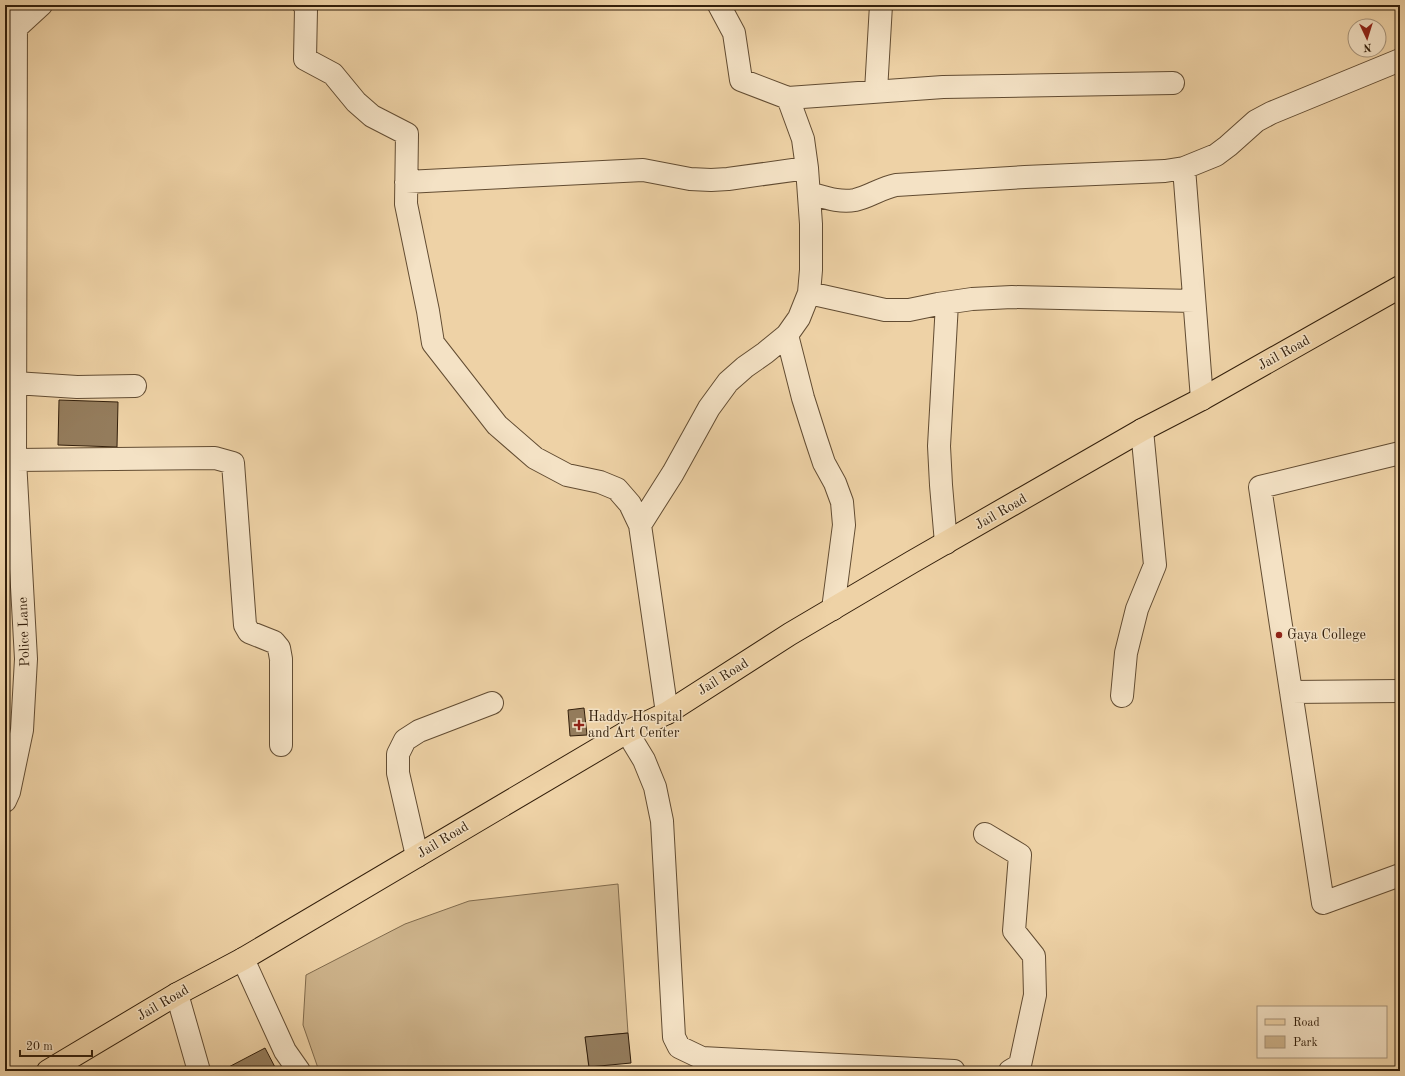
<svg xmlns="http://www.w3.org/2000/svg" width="1405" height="1076" viewBox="0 0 1405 1076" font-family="'Old Standard TT',serif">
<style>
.green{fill:#ceb48c;stroke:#806a4c}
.building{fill:#947c5c;stroke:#331f0b}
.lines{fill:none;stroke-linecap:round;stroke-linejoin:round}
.minor-casing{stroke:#624c32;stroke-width:24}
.major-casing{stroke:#331f0b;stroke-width:24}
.minor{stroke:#f4e2c5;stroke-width:22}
.major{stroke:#eed2a6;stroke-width:22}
.poi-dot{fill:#8f2418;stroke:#f4e2c5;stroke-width:1.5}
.labels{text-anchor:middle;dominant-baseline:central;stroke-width:3;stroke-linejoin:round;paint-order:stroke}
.street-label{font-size:14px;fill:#331f0b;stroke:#f4e2c5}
.poi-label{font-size:14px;fill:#331f0b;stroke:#f4e2c5;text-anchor:start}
</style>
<rect width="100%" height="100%" fill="#eed2a6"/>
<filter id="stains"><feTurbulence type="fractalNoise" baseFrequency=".005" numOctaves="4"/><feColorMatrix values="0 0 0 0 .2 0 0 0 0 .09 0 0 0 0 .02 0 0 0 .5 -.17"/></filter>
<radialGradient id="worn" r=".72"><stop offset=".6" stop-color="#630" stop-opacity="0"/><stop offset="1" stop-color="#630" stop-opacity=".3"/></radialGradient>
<path class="green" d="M618 884 628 1033 586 1037 589 1071H319L303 1025 306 975 405 924 469 901Z"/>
<path class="building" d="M59 400 118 402 117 447 58 445Z
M584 708 587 735 570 736 568 710Z
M628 1033 631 1063 589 1067 585 1037Z
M265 1048 277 1071 223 1070Z"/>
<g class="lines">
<defs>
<path id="minor" d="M304 5 306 9 305 59 333 74 356 102 372 116 407 134 406 204 428 311 433 343 497 425 535 458 567 475 600 482 617 489 630 504 640 525 667 713
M16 28 41 5
M876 91 881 5
M788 98 943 87 1173 83
M1184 168 1202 399
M406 182 643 170 690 179 711 180 728 179 807 168
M809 193C824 197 839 203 855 200 869 197 881 188 896 185L1025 177 1165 171 1184 168 1216 155 1228 146 1256 121 1271 113 1400 60
M809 293 885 310H909L938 304 972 299 1012 297 1194 301
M787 335 803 398 816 439 824 463 835 483 842 502 844 525 833 609
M15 383 77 387 135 386
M1400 453 1260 487 1323 903 1400 875
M15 460 215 458 233 463 245 625 249 632 274 642 279 648 281 659V745
M640 525 673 473 709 408 728 382 745 367 765 353 787 335 799 318 809 293 811 270V224L807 168 803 139 788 98 741 80 734 33 719 5
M946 543 941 485 939 446 947 303
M1291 692 1400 691
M1122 696 1126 653 1137 609 1155 565 1142 430
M627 732 644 760 655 787 662 821 674 1037 679 1047 702 1058 954 1071
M5 801 9 792 22 730 26 659 15 460 16 5
M985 834 1020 855 1014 931 1034 956 1035 995 1020 1065 1010 1071
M417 856 398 773V754L405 740 419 731 492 703
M243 959 285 1051 299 1071
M177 994 199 1071"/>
<path id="major" d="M48 1071 177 994 243 959 627 732 667 713 790 634 912 562 1142 430 1202 399 1400 287"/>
</defs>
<use href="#minor" class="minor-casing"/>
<use href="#major" class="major-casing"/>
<use href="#minor" class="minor"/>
<use href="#major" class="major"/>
</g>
<g class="poi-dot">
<circle cx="1279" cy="635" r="4"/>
<path d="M577 719h4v4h4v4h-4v4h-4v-4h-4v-4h4z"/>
</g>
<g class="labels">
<g class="street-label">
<text transform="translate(1284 353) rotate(-29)">Jail Road</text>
<text transform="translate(1001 512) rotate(-30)">Jail Road</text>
<text transform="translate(24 632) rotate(-92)">Police Lane</text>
<text transform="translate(723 677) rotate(-32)">Jail Road</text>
<text transform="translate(443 840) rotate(-31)">Jail Road</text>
<text transform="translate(163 1003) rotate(-30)">Jail Road</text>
</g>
<g class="poi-label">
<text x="1287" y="635">Gaya College</text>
<text x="588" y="717">Haddy Hospital<tspan x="588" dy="16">and Art Center</tspan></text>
</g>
</g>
<rect width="1405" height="1076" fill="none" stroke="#eed2a6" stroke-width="20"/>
<rect x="6" y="6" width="1393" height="1064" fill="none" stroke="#331f0b" stroke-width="2"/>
<rect x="10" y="10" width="1385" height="1056" fill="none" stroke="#331f0b"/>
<rect x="1257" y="1006" width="130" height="52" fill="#f4e2c5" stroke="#a7947b"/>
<rect x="1265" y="1019" width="20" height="6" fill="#eed2a6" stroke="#a7947b"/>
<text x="1293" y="1026" font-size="12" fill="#331f0b">Road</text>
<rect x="1265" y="1036" width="20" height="12" fill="#ceb48c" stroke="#a7947b"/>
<text x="1293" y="1046" font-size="12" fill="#331f0b">Park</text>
<g transform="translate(1367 38) rotate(176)"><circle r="19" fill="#f4e2c5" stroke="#a7947b"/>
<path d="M0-3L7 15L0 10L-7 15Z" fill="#8f2418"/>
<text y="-6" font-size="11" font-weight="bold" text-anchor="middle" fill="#331f0b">N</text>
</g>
<path d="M20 1050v6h72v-6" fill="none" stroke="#331f0b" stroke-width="2"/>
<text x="26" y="1050" font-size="12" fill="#331f0b" stroke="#f4e2c5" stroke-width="3" paint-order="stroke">20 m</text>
<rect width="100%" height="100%" filter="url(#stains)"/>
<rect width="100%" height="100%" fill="url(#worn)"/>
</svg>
